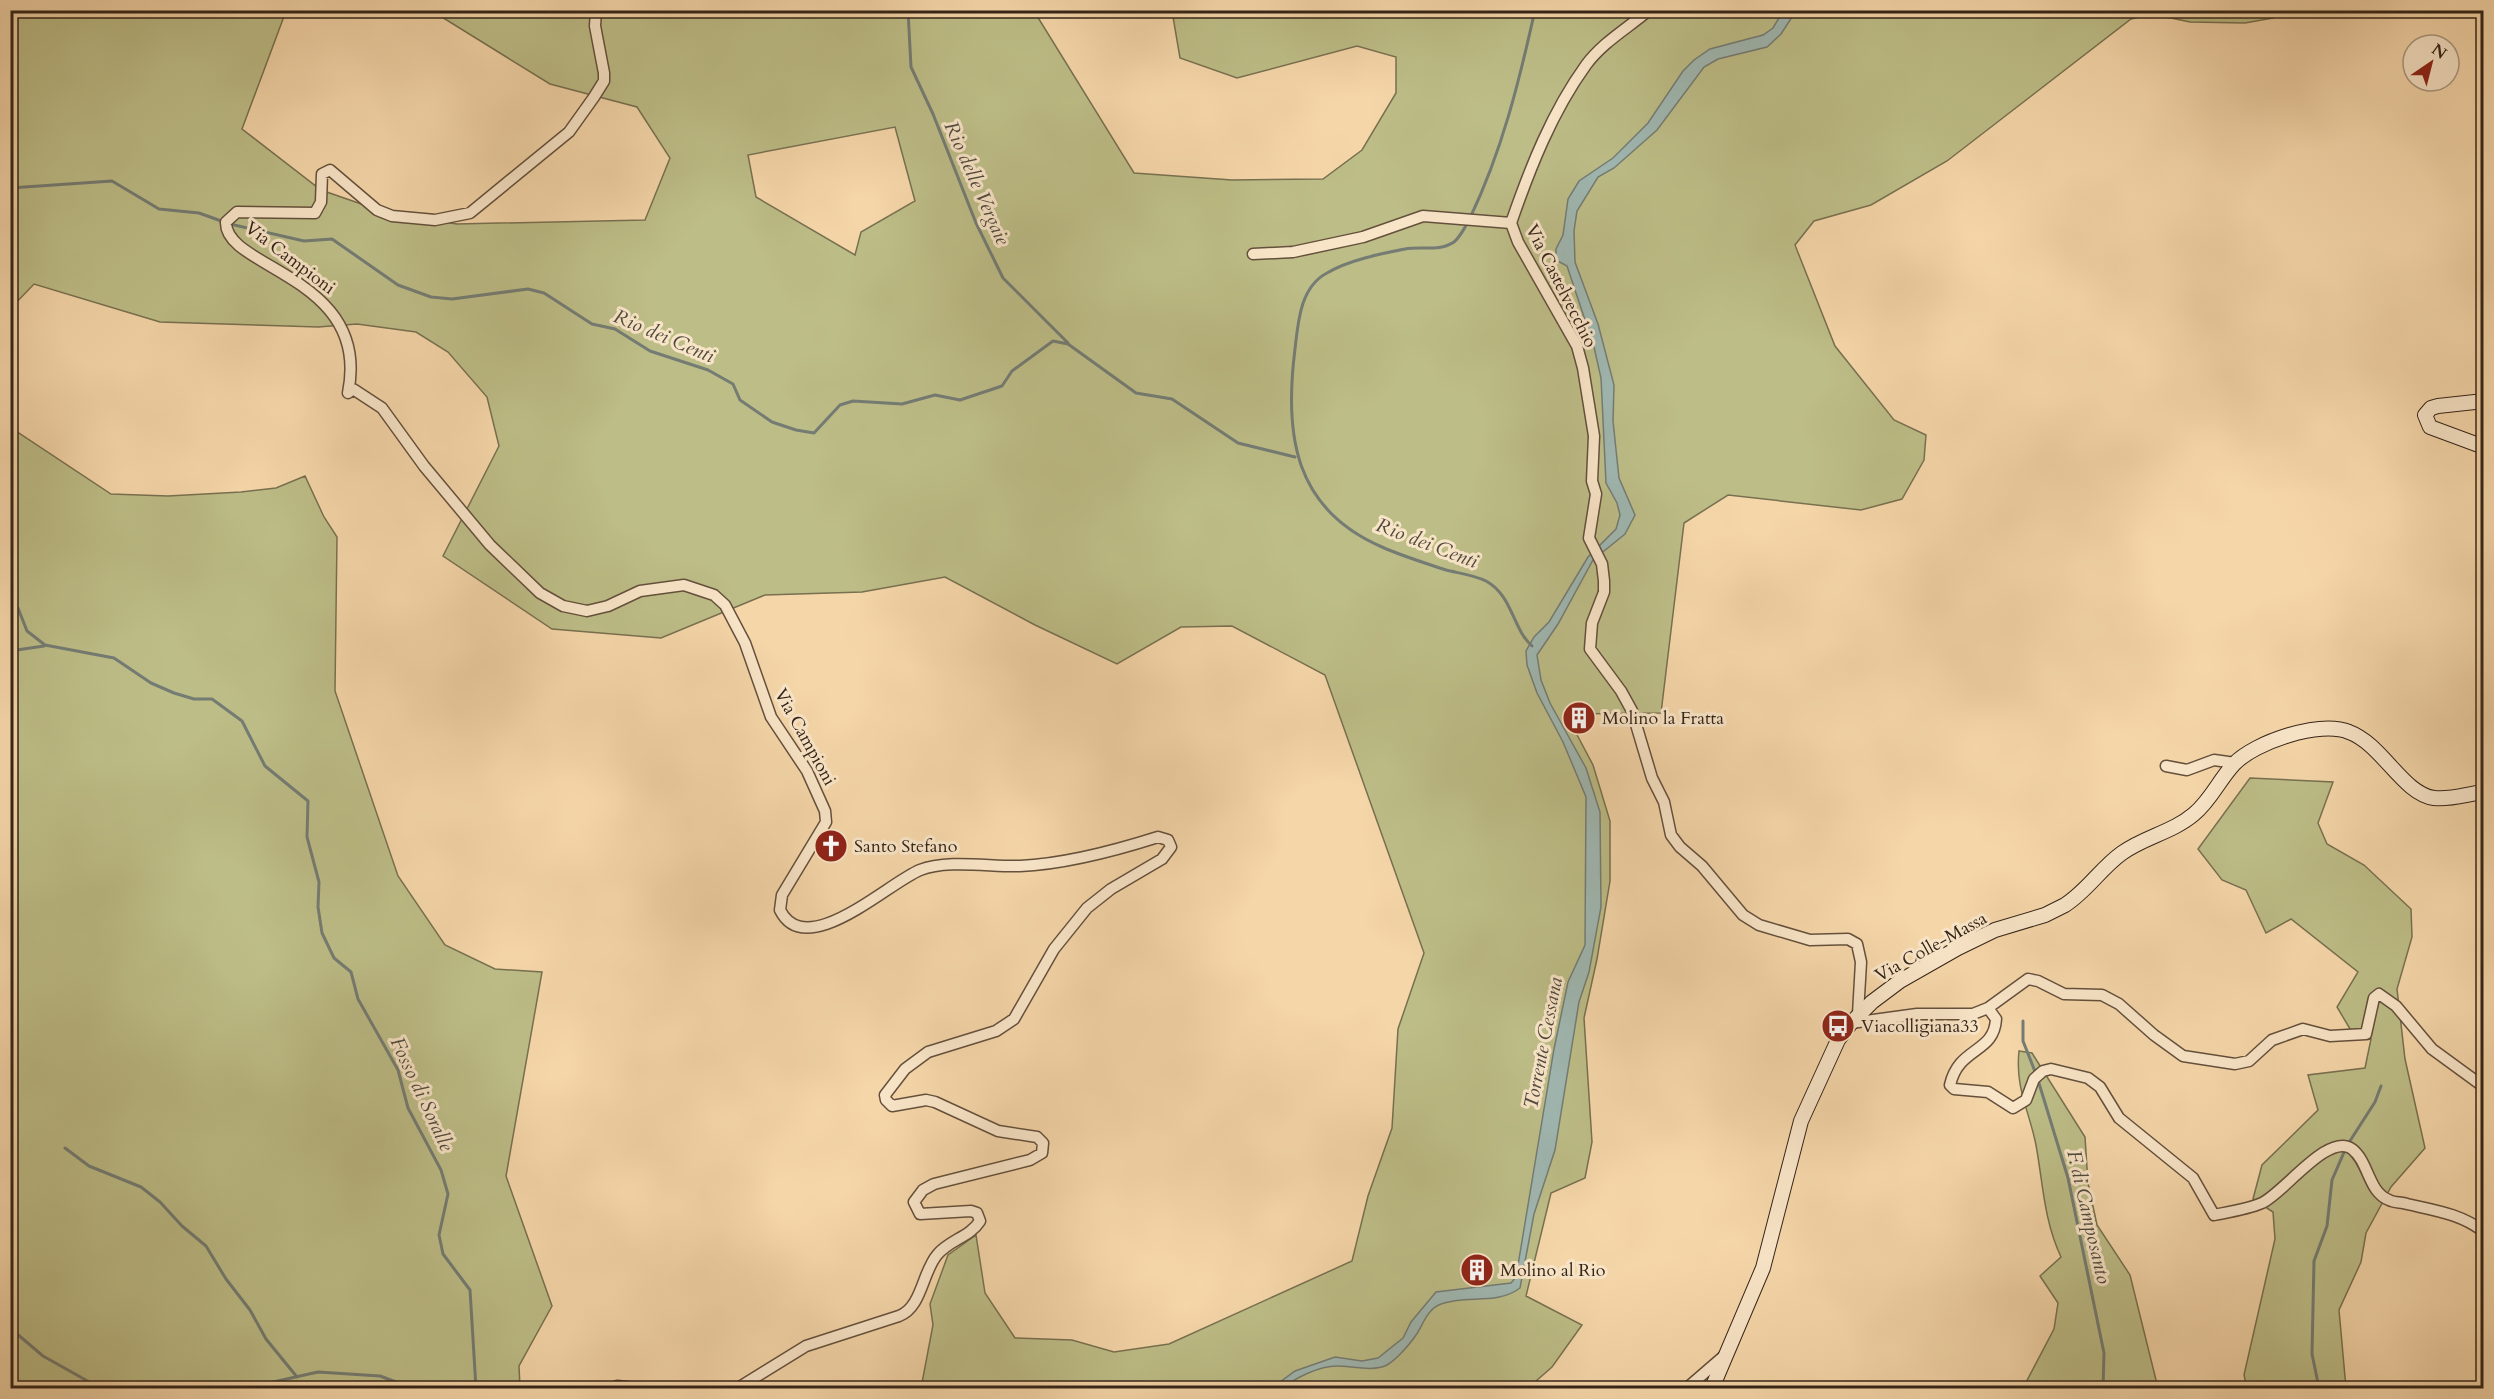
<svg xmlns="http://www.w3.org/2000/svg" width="2494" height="1399" viewBox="0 0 2494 1399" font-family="Cardo,serif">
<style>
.green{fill:#bdbd87;stroke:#787050;stroke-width:1.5;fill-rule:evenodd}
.water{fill:#9fb7b1;stroke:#747c74;stroke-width:1.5}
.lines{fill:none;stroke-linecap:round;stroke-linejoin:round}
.stream{stroke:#747c74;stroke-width:3}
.street-casing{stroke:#64503c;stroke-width:13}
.secondary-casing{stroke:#342418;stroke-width:16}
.street{stroke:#f8e4c7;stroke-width:10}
.secondary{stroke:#f8e4c7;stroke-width:14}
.labels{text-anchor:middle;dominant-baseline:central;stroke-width:6;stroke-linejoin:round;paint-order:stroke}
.street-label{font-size:18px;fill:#342418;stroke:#f8e4c7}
.poi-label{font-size:18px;fill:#342418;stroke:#f8e4c7;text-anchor:start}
.water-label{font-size:20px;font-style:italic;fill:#4f493e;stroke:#f8e4c7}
</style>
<rect width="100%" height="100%" fill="#f5d6a9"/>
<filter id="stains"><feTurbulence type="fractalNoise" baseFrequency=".00333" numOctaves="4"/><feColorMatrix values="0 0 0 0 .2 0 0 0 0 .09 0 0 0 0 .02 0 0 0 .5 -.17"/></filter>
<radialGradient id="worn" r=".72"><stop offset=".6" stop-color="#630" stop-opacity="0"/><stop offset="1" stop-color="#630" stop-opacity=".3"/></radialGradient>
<path class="green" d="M11 11H286L242 129 321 190 393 215 457 224 645 220 670 158 637 107 550 84 432 11H1034L1134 173 1232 180 1323 179 1362 150 1396 93V57L1357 46 1237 78 1180 58 1172 11H2284L2273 18 2245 23 2190 22 2152 14 2131 19 1947 161 1871 205 1814 221 1795 245 1835 346 1894 420 1926 435 1924 460 1902 499 1861 510 1728 495 1684 523 1661 713 1566 714 1593 765 1610 821V881L1597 959 1584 1018 1592 1142 1585 1178 1551 1193 1526 1296 1582 1325 1552 1367 1528 1388H921L933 1325 930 1304 948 1255 976 1235 985 1293 1015 1338 1072 1340 1114 1352 1169 1344 1352 1261 1368 1196 1392 1128 1398 1029 1424 953 1325 675 1232 626 1181 627 1117 664 1035 625 945 577 862 592 765 595 661 638 552 629 443 556 499 446 487 397 448 352 416 332 357 324 318 327 160 322 34 284 11 308ZM895 127 915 201 861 232 855 255 756 197 748 155Z
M10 427 111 494 168 496 241 492 276 488 305 476 324 517 337 537 335 691 398 876 445 945 495 969 542 972 506 1176 552 1306 519 1366 520 1388H11Z
M2250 778 2333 782 2318 823 2327 844 2364 865 2411 909 2412 937 2397 989 2405 1059 2425 1148 2391 1187 2366 1233 2361 1262 2339 1310 2346 1388H2247L2244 1375 2275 1239 2273 1212 2253 1199 2262 1165 2318 1110 2308 1075 2365 1068 2371 1039H2356L2337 1007 2358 972 2291 919 2266 933 2246 890 2222 880 2198 849Z
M2019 1051 2032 1053 2085 1137 2088 1183 2097 1225 2130 1275 2158 1388H2023L2054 1329 2058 1303 2040 1276 2061 1257C2044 1221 2043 1184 2036 1145 2029 1110 2015 1088 2019 1051Z"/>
<path class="water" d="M1783 11H1796L1781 34 1767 47 1718 59 1704 67 1657 130 1614 168 1598 177 1577 211 1574 231 1575 262 1598 324 1614 385 1613 421 1619 478 1635 515 1625 534 1593 560 1558 624 1537 655 1541 680 1550 703 1586 768 1600 812 1601 907 1589 972 1579 1002 1555 1150 1534 1214 1520 1288C1496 1306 1467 1294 1441 1304 1427 1309 1423 1325 1416 1335 1410 1344 1396 1360 1387 1365 1373 1372 1351 1366 1337 1366 1319 1366 1295 1378 1283 1388H1272L1295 1371 1335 1357 1362 1361 1378 1358 1403 1338 1411 1322 1436 1292 1511 1283 1516 1277 1554 1049 1568 982 1585 945 1586 797 1563 742 1537 693 1527 665 1526 651 1534 637 1549 622 1588 557 1616 529 1620 515 1617 503 1606 483 1601 378 1594 347 1567 266 1556 260V249L1563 235 1568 199 1579 181 1613 158 1648 123 1683 71 1694 60 1710 49 1763 35 1773 28Z"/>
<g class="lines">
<path class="stream" d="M908 10 911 67 933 114 976 223 1003 278 1068 343
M10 188 112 181 159 209 199 213 224 222
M1470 218C1502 151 1519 82 1535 10
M230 224 304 241 332 239 398 285 431 297 452 299 528 289 544 293 592 324 615 329 650 351 708 370 733 384 740 400 772 422 796 430 814 433 840 405 853 401 902 404 935 395 960 400 1002 386 1012 371 1053 341 1068 344 1136 393 1172 399 1238 443 1295 457
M1467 224C1463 230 1460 237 1454 242 1439 252 1422 246 1405 249 1380 254 1349 260 1327 273 1300 287 1298 323 1295 349 1284 435 1294 509 1382 547 1402 556 1425 563 1446 570 1458 573 1474 575 1486 581 1513 596 1512 628 1532 646
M10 603 18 608 27 631 45 645 114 658 151 683 174 693 194 699H212L242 721 265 766 308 801 307 837 319 882 318 907 322 933 334 958 351 972 358 999 398 1070 408 1108 441 1170 448 1194 439 1235 443 1254 470 1290 476 1388
M10 651 44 646
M2023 1021V1041L2036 1074
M2038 1080 2068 1178 2104 1353 2103 1388
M2348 1144 2375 1102 2381 1086
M65 1148 89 1166 141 1187 160 1202 182 1226 206 1246 226 1279 250 1310 266 1339 297 1377
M10 1328 43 1356 100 1388
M246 1388 318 1372 380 1376 412 1388
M2319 1388 2312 1354 2314 1261 2327 1226 2332 1180 2345 1150"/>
<defs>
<path id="street" d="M596 10 595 26 604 73V81L594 97 569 132 470 213 435 220 392 216 377 210 330 170 322 174 321 202 315 213 237 212 226 222C224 269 372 276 348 393L353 389 382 408 424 466 490 545 540 593 563 606 587 611 608 606 640 591 684 585 714 595 725 605 745 643 771 717 807 771 825 811 826 822 782 895 780 910C806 962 888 883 920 870 947 859 991 867 1020 866 1066 864 1114 851 1158 837L1168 840 1171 847 1162 859 1111 889 1087 908 1054 949 1014 1019 996 1031 928 1052 905 1069 885 1095 886 1100 892 1106 926 1100 935 1102 998 1131 1037 1137 1043 1143 1042 1153 1030 1160 934 1184 923 1190 914 1202 920 1214 971 1211 977 1213 980 1221C970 1237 949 1240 937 1255 922 1273 922 1307 899 1316L806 1346 738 1388
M1649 10C1628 28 1603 42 1586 65 1552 112 1530 168 1511 223L1518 242 1577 346 1583 368 1594 436 1592 481 1596 494 1589 538 1602 564 1604 581V592L1592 623 1590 649 1621 691 1632 711 1652 778 1664 802 1671 835 1680 847 1702 866 1743 915 1759 925 1810 940 1848 939 1857 944 1861 962 1858 1014
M1253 254 1293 252 1363 237 1423 216 1511 223
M2166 766 2187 770 2214 760 2235 763
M1988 1008 1996 1019C1994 1054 1959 1046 1950 1085L1954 1089 1988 1092 2013 1108 2026 1100 2034 1079 2043 1071 2051 1069 2088 1078 2100 1087 2119 1118 2193 1178 2214 1215C2229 1212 2248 1209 2262 1203 2285 1192 2328 1132 2352 1149 2369 1162 2368 1192 2389 1200 2394 1203 2401 1202 2407 1204 2433 1210 2462 1214 2484 1232
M1851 1023 1917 1014H1973L1988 1008 2028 979 2038 981 2064 994 2102 995 2119 1004 2154 1035 2183 1056 2235 1064 2249 1061 2272 1040 2303 1029 2330 1036 2366 1034 2374 998 2379 994 2396 1006 2432 1049 2484 1087
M612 1388 617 1386 636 1388
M1687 1388 1724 1356"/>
<path id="secondary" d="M2484 401 2438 406 2431 408 2425 415 2430 427 2484 447
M1712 1388 1763 1268 1801 1121 1838 1040 1851 1023 1872 1002 1900 981 1958 948 1995 930 2045 915 2065 905C2087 891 2101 868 2122 853 2144 837 2173 832 2194 814 2211 800 2219 780 2234 764 2255 742 2320 720 2349 732 2382 744 2403 794 2434 798 2451 800 2467 794 2484 792"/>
</defs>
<use href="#street" class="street-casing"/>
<use href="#secondary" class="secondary-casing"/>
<use href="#street" class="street"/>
<use href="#secondary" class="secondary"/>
</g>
<defs>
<symbol id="building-disc" viewBox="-11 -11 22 22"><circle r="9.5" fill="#8f2418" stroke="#f8e4c7"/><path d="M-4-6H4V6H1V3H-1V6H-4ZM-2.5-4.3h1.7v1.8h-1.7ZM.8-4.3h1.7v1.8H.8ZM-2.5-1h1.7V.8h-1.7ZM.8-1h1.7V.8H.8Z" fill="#fff"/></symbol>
<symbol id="church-disc" viewBox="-11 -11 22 22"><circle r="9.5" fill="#8f2418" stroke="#f8e4c7"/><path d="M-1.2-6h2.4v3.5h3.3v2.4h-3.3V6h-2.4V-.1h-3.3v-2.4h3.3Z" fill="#fff"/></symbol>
<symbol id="bus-disc" viewBox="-11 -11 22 22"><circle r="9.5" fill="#8f2418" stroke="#f8e4c7"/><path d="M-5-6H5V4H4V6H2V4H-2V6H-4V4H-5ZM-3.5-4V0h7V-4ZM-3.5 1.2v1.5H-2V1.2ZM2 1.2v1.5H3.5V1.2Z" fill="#fff"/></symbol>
</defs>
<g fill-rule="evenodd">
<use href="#building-disc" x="1560" y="699" width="38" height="38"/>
<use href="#church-disc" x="812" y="827" width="38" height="38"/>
<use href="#bus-disc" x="1819" y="1007" width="38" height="38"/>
<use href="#building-disc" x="1458" y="1251" width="38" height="38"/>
</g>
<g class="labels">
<g class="street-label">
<text transform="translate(290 258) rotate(37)">Via Campioni</text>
<text transform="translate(1561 286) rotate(63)">Via Castelvecchio</text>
<text transform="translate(805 737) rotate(61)">Via Campioni</text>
<text transform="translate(1931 947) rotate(-29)">Via Colle-Massa</text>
</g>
<g class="poi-label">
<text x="1602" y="718">Molino la Fratta</text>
<text x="854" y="846">Santo Stefano</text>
<text x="1861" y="1026">Viacolligiana33</text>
<text x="1500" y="1270">Molino al Rio</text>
</g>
<g class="water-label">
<text transform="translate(977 183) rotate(66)">Rio delle Vergaie</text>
<text transform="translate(664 336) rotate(23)">Rio dei Centi</text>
<text transform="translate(1427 543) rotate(21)">Rio dei Centi</text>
<text transform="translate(1543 1043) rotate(-79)">Torrente Cessana</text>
<text transform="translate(422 1094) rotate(65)">Fosso di Soralle</text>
<text transform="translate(2089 1217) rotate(77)">F. di Camposanto</text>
</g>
</g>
<rect width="2494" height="1399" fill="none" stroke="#f5d6a9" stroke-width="36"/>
<rect x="12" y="12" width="2470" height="1375" fill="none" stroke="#342418" stroke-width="3"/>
<rect x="18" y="18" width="2458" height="1363" fill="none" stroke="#342418" stroke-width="1.5"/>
<g transform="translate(2431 63) rotate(35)"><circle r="28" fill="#f8e4c7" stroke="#aa9781" stroke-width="1.5"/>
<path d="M0-4.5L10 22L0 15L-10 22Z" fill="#8f2418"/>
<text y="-9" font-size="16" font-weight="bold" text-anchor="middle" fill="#342418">N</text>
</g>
<rect width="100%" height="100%" filter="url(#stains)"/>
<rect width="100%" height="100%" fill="url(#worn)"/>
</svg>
